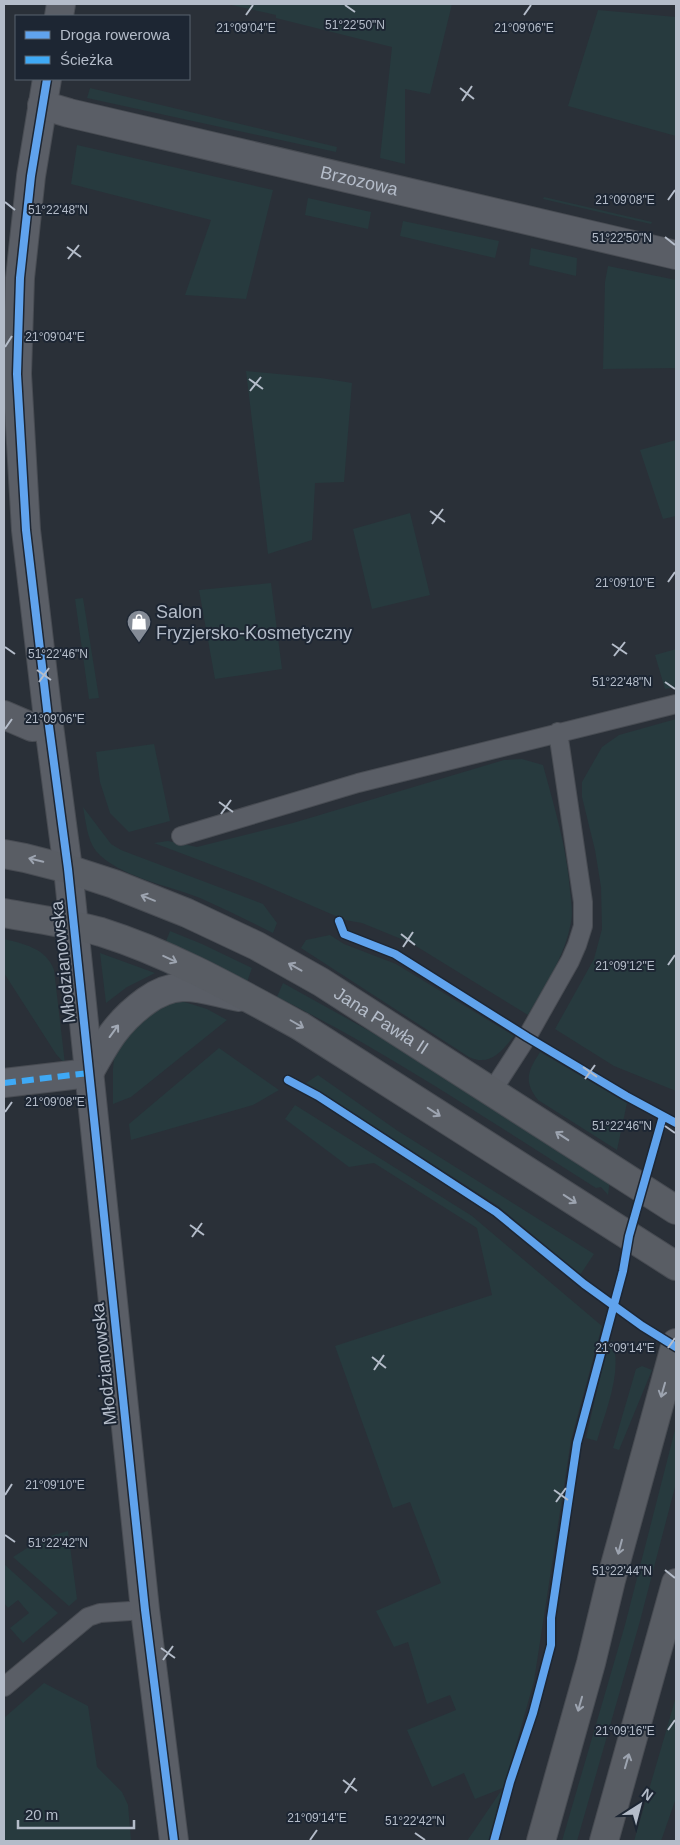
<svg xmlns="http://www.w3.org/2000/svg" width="680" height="1845" viewBox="0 0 680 1845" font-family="Helvetica,sans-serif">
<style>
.green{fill:#273a3e}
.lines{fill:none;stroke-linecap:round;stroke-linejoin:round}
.lane-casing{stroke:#484c53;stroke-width:20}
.street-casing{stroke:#484c53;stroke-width:30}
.secondary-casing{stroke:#484c53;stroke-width:30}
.lane{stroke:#5a5e66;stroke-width:18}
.street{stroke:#5a5e66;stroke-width:28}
.secondary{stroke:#595d64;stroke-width:28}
.quiet{stroke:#3fa9f5;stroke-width:6;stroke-dasharray:12 6;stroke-linecap:butt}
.cycleway-casing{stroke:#1d2633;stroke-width:11}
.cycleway{stroke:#60a3ed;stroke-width:8}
.oneway{stroke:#9da4b0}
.oneway2{stroke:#a2a9b5}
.ticks{fill:none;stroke:#b4bcc9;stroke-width:2}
.labels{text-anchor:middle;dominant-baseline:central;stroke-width:4;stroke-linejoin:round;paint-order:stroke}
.street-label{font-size:18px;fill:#b4bcc9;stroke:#1d2633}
.poi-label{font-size:18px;fill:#b4bcc9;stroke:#1d2633;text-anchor:start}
.ticks-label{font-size:12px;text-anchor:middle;fill:#b4bcc9;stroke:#1d2633;stroke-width:4;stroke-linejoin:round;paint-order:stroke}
</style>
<rect width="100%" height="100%" fill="#2a3038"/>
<path class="green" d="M227 4H452L430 94 405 89V164L380 158 392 47 276 18V15Z
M598 10 676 17V136L568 106Z
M90 88 337 147 336 152 87 98Z
M77 145 273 190 246 299 185 295 211 220 71 184Z
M544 197 652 222 651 224 543 199Z
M308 198 371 212 368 229 305 215Z
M403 221 499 241 495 258 400 236Z
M531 248 577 258 576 276 529 265Z
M608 266 676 280V368L603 369 605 282Z
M246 371 321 378 352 383 344 482 315 483 312 540 268 554Z
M676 440V516L663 519 640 450Z
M410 513 430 595 372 609 353 529Z
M271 583 282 669 215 679 199 590Z
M83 598 99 698 89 699 75 599Z
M676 649V687L665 689 655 655Z
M676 719V1091L614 1066 555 1029 594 959 602 929 601 887 595 850 582 797V782L602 747 619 735Z
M154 744 170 821 129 832 110 813 100 782 96 752Z
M522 759 543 765C554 806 567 848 570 891 571 901 573 912 571 922 565 956 545 986 528 1015L411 943 362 923 345 920 257 882 154 843 168 841 197 847 293 823 504 760Z
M83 807 111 844 121 850 263 904 277 923 273 933C249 921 225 909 200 898 170 886 117 876 96 851 87 839 86 822 83 807Z
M170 931 202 944 252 968 247 982 165 944Z
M330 935 344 944 396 964 514 1036C502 1051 490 1067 469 1057L301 948 306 940Z
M4 939C24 944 46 948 54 970L65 1064 56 1054 4 973Z
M100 953 155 973 127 987 106 1003Z
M283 983 391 1043 610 1179 608 1195 601 1187 596 1188C491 1122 388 1052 277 997Z
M178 1000 207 1009 227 1020 131 1097 113 1104V1069L115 1048 159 1004Z
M219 1048 279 1090 253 1105 131 1140 129 1124Z
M540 1052 627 1103 617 1150 538 1100C523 1081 528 1071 540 1052Z
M318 1075 398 1131 594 1254 580 1275 498 1206 306 1083Z
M295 1105 472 1216 602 1326 571 1440 534 1681 489 1841H467L503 1788 475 1799 464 1773 432 1787 407 1730 456 1710 450 1695 427 1704 408 1642 394 1647 376 1611 441 1583 410 1502 393 1508 335 1346 492 1295 477 1228 374 1163 349 1167 285 1119Z
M612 1339C623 1372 606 1409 597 1441L586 1438 605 1356Z
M642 1366 652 1370 619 1450 613 1448 636 1369Z
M676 1426V1483L640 1621 577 1841H562L625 1625Z
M68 1531 77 1599 69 1606 13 1557 43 1538Z
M4 1564 58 1613 23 1643 10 1628 29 1613 18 1600 8 1608 4 1603Z
M44 1683 88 1706 97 1767 122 1792 128 1805 131 1841H4V1718Z
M676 1697V1798L661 1841H634Z"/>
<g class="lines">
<defs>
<path id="lane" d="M181 836 358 783 676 704
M492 1091 527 1037 570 961 577 945 583 926V902L558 732
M4 1687 88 1617 100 1613 145 1610"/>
<g id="street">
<path d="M59 16 61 4"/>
<path d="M47 79 31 176 20 278 17 374 26 530 49 726 68 869 145 1610 174 1841"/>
<path id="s1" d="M42 105 69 113 676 255"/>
<path d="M4 715 32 727 49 726"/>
<path d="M89 1073C106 1042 117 1022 146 1001 157 993 168 988 182 987 200 986 221 994 239 997"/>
<path d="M4 1083 89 1073"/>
</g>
<g id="secondary">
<path id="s2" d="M4 854 25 858 68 869 114 884 187 913 257 946 321 982 676 1210"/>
<path d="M4 913C36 919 69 923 101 932 171 954 236 991 300 1026L676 1266"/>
<path d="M541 1841 591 1663 611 1580 676 1343"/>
<path d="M604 1841 676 1583"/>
</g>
</defs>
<use href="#lane" class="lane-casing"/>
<use href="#street" class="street-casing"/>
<use href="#secondary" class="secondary-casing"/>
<use href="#lane" class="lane"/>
<use href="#street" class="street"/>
<use href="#secondary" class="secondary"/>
<path class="quiet" d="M4 1083 89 1073"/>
<defs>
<path id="cycleway" d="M47 79 31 176 20 278 17 374 26 530 49 726 68 869 145 1610 174 1841
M339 921 344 934 395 954 527 1037 626 1096 676 1123
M288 1080 318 1096 496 1212 584 1284 642 1326 676 1347
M494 1841 510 1782 533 1713 551 1645V1618L577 1443 623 1271 629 1236 663 1116"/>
</defs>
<use href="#cycleway" class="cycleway-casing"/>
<use href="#cycleway" class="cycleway"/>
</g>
<defs><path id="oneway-shaft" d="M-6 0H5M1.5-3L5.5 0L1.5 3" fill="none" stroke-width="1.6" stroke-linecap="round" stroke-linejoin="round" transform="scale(1.25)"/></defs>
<g class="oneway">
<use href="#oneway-shaft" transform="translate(36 860) rotate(-166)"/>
<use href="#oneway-shaft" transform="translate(148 898) rotate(-158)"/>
<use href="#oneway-shaft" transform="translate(170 959) rotate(25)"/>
<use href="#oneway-shaft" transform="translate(295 967) rotate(-151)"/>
<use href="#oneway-shaft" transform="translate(297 1024) rotate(30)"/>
<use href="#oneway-shaft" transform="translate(434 1112) rotate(33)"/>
<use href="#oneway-shaft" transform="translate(562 1136) rotate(-147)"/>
<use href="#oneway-shaft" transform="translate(570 1199) rotate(33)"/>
<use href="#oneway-shaft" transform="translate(663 1390) rotate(106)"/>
<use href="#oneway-shaft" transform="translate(620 1547) rotate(105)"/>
<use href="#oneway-shaft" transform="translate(580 1704) rotate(106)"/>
<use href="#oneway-shaft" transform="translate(627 1761) rotate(-74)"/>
</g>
<use class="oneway2" href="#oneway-shaft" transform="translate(114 1031) rotate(-54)"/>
<path class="ticks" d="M345 5 355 12M246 15 253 5M524 15 531 5M460 88 474 99M462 101 472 86M668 200 675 190M5 202 15 210M665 237 675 245M67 247 81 257M68 259 79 245M5 347 12 336M249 379 263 389M250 391 261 377M430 511 445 522M432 524 443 509M668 582 675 572M612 644 627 654M5 647 15 654M614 656 625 642M37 670 51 680M39 682 49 668M665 682 675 689M5 729 12 719M219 802 233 812M221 814 231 800M401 934 415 945M403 947 413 932M668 965 675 955M583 1067 597 1077M585 1079 595 1065M5 1112 12 1102M665 1126 675 1133M190 1225 204 1235M192 1237 202 1223M668 1348 675 1338M372 1357 386 1368M374 1370 384 1355M554 1490 568 1500M5 1495 12 1484M556 1502 566 1488M5 1535 15 1542M665 1570 675 1578M161 1648 175 1658M163 1660 173 1646M668 1730 675 1720M343 1780 357 1791M345 1793 355 1778M415 1833 425 1840M310 1840 317 1830"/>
<defs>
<symbol id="shop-pin" viewBox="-11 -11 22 30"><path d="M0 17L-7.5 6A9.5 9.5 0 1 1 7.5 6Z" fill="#848b96" stroke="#1d2633"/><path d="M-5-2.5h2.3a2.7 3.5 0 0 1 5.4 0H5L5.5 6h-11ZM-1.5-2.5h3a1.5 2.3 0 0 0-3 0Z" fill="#fff"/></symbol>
</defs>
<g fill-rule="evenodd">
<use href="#shop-pin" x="125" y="608" width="28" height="38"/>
</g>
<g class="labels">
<g class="street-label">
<text stroke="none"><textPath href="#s1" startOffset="326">Brzozowa</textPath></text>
<text transform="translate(63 962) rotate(-96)">Młodzianowska</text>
<text stroke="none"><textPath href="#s2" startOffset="415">Jana Pawła II</textPath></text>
<text transform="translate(104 1364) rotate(-96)">Młodzianowska</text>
</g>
<g class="poi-label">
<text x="156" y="612">Salon<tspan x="156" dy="21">Fryzjersko-Kosmetyczny</tspan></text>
</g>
</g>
<g class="ticks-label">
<text x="355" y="29">51°22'50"N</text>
<text x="246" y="32">21°09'04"E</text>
<text x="524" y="32">21°09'06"E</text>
<text x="625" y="204">21°09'08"E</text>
<text x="58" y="214">51°22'48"N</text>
<text x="622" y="242">51°22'50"N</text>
<text x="55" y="341">21°09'04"E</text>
<text x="625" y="587">21°09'10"E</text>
<text x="58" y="658">51°22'46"N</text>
<text x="622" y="686">51°22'48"N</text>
<text x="55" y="723">21°09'06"E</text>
<text x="625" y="970">21°09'12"E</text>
<text x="55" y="1106">21°09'08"E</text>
<text x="622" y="1130">51°22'46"N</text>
<text x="625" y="1352">21°09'14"E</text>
<text x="55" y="1489">21°09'10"E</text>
<text x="58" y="1547">51°22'42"N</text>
<text x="622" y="1575">51°22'44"N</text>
<text x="625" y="1735">21°09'16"E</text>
<text x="317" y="1822">21°09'14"E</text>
<text x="415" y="1825">51°22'42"N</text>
</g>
<rect width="680" height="1845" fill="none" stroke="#b4bcc9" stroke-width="10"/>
<rect x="15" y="15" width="175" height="65" fill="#1d2633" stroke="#59626f"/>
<rect x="25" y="31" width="25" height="8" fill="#60a3ed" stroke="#59626f"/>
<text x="60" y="40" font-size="15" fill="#b4bcc9">Droga rowerowa</text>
<rect x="25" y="56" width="25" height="8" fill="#3fa9f5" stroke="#59626f"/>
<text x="60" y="65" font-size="15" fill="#b4bcc9">Ścieżka</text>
<g transform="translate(640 1805) rotate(36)" stroke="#1d2633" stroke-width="4" paint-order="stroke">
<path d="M0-4L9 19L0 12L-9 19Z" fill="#b4bcc9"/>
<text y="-8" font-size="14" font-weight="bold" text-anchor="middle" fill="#b4bcc9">N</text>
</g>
<path d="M18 1820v8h116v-8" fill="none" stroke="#b4bcc9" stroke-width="2.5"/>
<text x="25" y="1820" font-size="15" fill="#b4bcc9" stroke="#1d2633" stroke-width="4" paint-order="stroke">20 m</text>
</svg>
